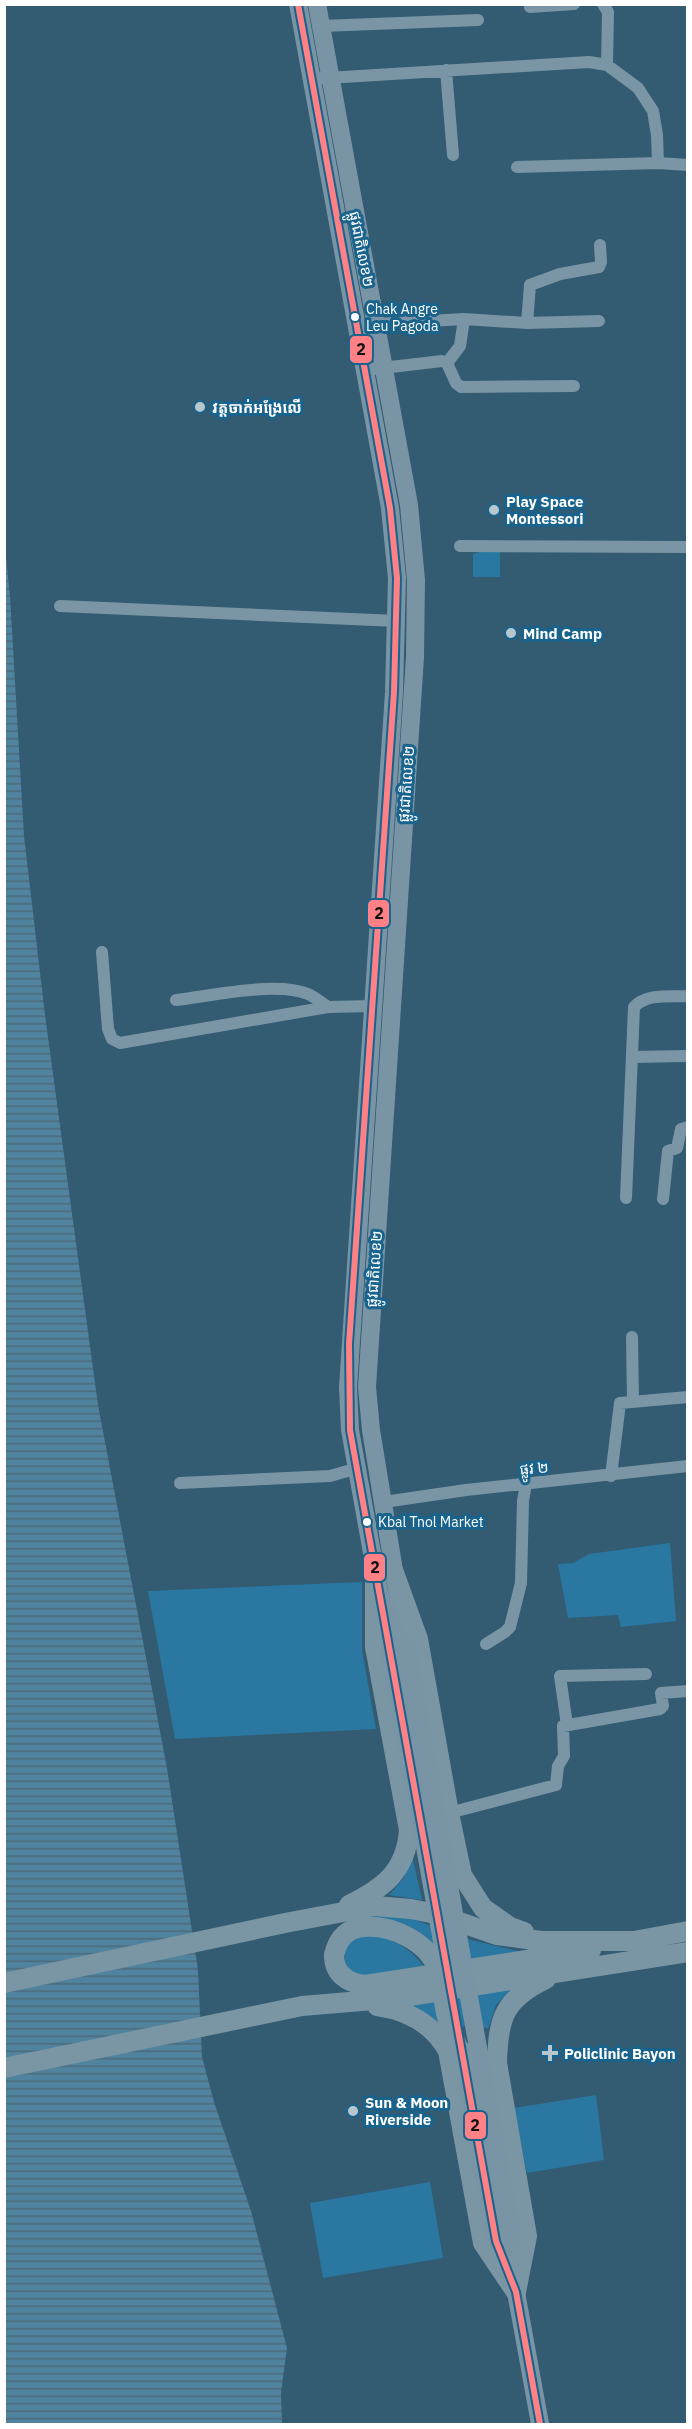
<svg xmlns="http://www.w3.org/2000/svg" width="692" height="2429" viewBox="0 0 692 2429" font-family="'IBM Plex Sans','Noto Sans Khmer',sans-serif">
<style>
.green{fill:#2a78a1}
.water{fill:url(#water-rules)}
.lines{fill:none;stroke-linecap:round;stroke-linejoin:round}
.minor{stroke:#7a96a6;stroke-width:12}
.primary{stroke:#7995a5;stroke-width:18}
.trunk{stroke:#7a96a5;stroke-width:20}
.primary-bridge{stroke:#7995a5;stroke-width:18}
.trunk-bridge{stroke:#7a96a5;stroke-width:20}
.bus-1-casing{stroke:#19638c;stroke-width:10}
.bus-1{stroke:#ff8085;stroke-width:6}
.bus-dot{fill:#fff;stroke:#19638c;stroke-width:2}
.poi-dot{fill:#b8c6ce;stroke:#19638c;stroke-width:2}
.labels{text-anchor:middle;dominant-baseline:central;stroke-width:6;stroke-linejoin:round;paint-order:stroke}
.bus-label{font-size:14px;fill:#fff;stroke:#19638c;text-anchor:start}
.street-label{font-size:15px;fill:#fff;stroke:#19638c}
.poi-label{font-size:15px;font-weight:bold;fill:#fff;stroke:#19638c;text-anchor:start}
.line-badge{stroke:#19638c;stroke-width:2}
.pale-badge-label{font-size:16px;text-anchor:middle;font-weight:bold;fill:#111}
</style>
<defs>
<pattern id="water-rules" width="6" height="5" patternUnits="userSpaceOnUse" patternTransform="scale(1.5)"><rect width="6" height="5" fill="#4f839e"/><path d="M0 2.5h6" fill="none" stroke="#4e6a79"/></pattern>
</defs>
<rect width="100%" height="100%" fill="#335b72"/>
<path class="green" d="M485 550H500V577H473V554Z
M670 1543 676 1621 621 1627 618 1615 568 1618 558 1564 573 1563 589 1554Z
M362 1582V1650L376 1729 175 1739 148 1591Z
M412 1855 422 1900 389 1895 404 1878Z
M376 1914 410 1918 471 1940 513 1950 533 1953 445 1966 395 1924 361 1915Z
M378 1934C400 1944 411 1949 426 1969L364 1977 348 1972C337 1941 352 1939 378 1934Z
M516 1986 496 2005 488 2029C473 2020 460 2026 448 2037L433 2018 409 2003Z
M596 2095 604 2160 527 2173 514 2108Z
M430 2182 443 2258 323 2278 310 2203Z"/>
<path class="water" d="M4 537 10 596 24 836 45 1015 98 1405 167 1768 198 1970 202 2057 214 2102 251 2211 287 2348 281 2393 282 2424H5Z"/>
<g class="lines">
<path class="minor" d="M603 4 608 12 607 65
M530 7 574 4
M321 26 478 20
M446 70 453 155
M311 79 589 62 607 65 638 88 653 111 657 135 658 163
M517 167 658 163 688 165
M527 323 530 285 560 274 599 267 601 262 600 245
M376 324 464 319 527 323 599 321
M447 363 460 346 464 319
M365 370 442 361 447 363 456 383 461 387 574 386
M460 546 688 547
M60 606 397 621
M102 952 108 1029 112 1039 120 1043 328 1007 373 1006
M176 1000C211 996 276 981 308 994 315 997 322 1003 328 1007
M632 1057 688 1056
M626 1198 634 1007C647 993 670 997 688 996
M663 1199 668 1151 677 1148 681 1129 688 1127
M632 1337 633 1402
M611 1476 620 1403 688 1397
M180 1483 330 1476 358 1468
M384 1502 466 1490 688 1466
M486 1644 505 1632 510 1627 521 1583 523 1501 526 1484
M567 1725 560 1676 646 1674
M449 1813 556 1785 558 1766 564 1756 563 1726 660 1709 663 1706 661 1693 688 1691"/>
<path class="primary" d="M298 4 390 508 397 578 394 692 348 1387 350 1430 390 1653
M317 4 409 505 416 580 415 657 367 1387 371 1430 407 1650
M512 2238 516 2292 540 2424"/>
<path class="trunk" d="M393 1570 418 1639 449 1813 462 1875 483 1908 510 1927 524 1932
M349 1905C384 1888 406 1871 409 1830L375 1647V1573
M334 1955C334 1974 347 1983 365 1985L591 1950
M4 1983 285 1923 375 1906 411 1909 436 1914 497 1935 541 1941H634L688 1931
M377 2006C407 2010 433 2024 448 2051L483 2243 516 2292
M4 2068 302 2006 397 1998 688 1952
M516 2292 527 2236 497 2063C498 2018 504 1999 546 1979"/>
<path class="primary-bridge" d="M407 1650 512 2238
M390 1653 451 1991
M462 2050 496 2241"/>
<path class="trunk-bridge" d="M334 1955C338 1938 347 1928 365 1927 393 1925 430 1943 438 1971 443 1986 443 2002 447 2017 451 2033 459 2048 464 2064"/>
<defs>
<path id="bus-1" d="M298 4 390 508 397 578 394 692 349 1344 350 1430 496 2241 516 2292 540 2424"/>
</defs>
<use href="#bus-1" class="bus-1-casing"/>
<use href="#bus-1" class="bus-1"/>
</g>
<g class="bus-dot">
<circle cx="355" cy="317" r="5"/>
<circle cx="367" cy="1522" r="5"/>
</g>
<g class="poi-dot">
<circle cx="200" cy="407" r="6"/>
<circle cx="494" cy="510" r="6"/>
<circle cx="511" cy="633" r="6"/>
<path d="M547 2044h6v6h6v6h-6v6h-6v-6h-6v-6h6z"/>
<circle cx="353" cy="2111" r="6"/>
</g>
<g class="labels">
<g class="bus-label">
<text x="366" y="309">Chak Angre<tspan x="366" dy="17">Leu Pagoda</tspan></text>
<text x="378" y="1522">Kbal Tnol Market</text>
</g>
<g class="street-label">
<text transform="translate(362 249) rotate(79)">ផ្លូវជាតិលេខ២</text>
<text transform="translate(406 784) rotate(-86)">ផ្លូវជាតិលេខ២</text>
<text transform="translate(374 1269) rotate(-86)">ផ្លូវជាតិលេខ២</text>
<text transform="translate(534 1468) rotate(-5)">ផ្លូវ ២</text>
</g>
<g class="poi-label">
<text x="212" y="407">វត្តចាក់អង្រែលើ</text>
<text x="506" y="501">Play Space<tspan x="506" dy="17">Montessori</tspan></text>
<text x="523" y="633">Mind Camp</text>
<text x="564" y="2053">Policlinic Bayon</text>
<text x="365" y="2102">Sun &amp; Moon<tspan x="365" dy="17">Riverside</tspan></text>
</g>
</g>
<g class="line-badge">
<rect x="349" y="335" width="24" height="29" rx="6" fill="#ff8085"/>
<rect x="367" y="899" width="23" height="29" rx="6" fill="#ff8085"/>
<rect x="363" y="1553" width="23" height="29" rx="6" fill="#ff8085"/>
<rect x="464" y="2111" width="23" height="29" rx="6" fill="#ff8085"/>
</g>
<g class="pale-badge-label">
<text x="361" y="355">2</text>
<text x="379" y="919">2</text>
<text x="375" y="1573">2</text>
<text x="475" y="2131">2</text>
</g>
<rect width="692" height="2429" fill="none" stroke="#ffffff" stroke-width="12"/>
</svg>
